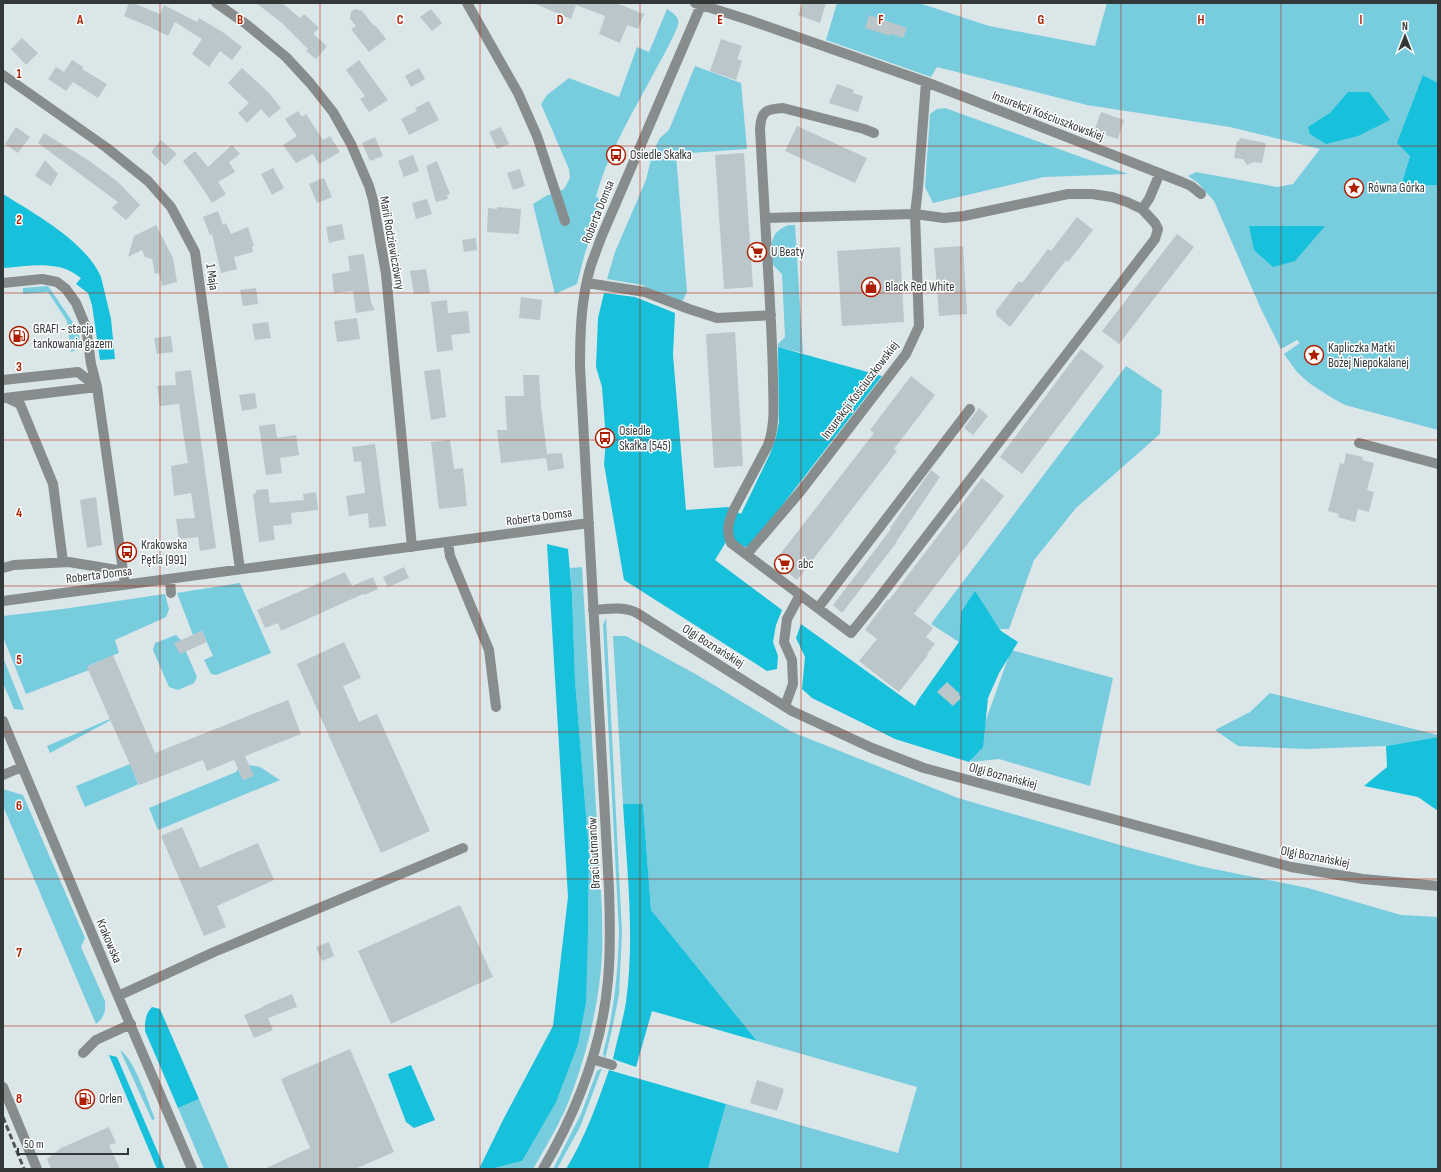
<svg xmlns="http://www.w3.org/2000/svg" width="1441" height="1172" viewBox="0 0 1441 1172" font-family="'Sofia Sans Condensed',sans-serif">
<style>
.green{fill:#77ccde}
.forest{fill:#17c0db}
.building{fill:#bac6c9}
.lines{fill:none;stroke-linecap:round;stroke-linejoin:round}
.minor{stroke:#878c8d;stroke-width:10}
.rail{stroke:#515759;stroke-width:3;stroke-dasharray:6 3;stroke-linecap:butt}
.grid{fill:none;stroke:#ad1f00;stroke-width:1;stroke-opacity:0.55}
.labels{text-anchor:middle;dominant-baseline:central;stroke-width:3;stroke-linejoin:round;paint-order:stroke}
.street-label{font-size:13px;fill:#333839;stroke:#fff}
.poi-label{font-size:13px;fill:#333839;stroke:#fff;text-anchor:start}
.grid-label{font-size:13px;text-anchor:middle;font-weight:bold;fill:#ad1f00;stroke:#fff;stroke-width:3;stroke-linejoin:round;paint-order:stroke}
</style>
<rect width="100%" height="100%" fill="#dbe6e9"/>
<path class="green" d="M837 3H919L989 26 1095 46 1107 3H1438V83L1423 75 1410 156 1401 186 1438 185V430L1345 405 1332 398 1309 383 1297 372 1284 354 1300 343 1297 340 1281 349 1261 309 1214 201 1198 183 1188 176 1196 172 1277 187 1293 184 1320 149 1230 127 1087 105 937 67 931 77 826 40Z
M667 9C673 13 680 17 678 25 674 37 662 58 656 69 634 111 608 152 596 197L602 200 597 219 585 253 577 284 555 294 533 204 546 196 564 189 570 178 569 169 541 104 547 95 569 78 619 97 637 47 649 52Z
M695 66 741 83 747 149 676 154 687 292 682 302 642 285 607 279 615 252 646 180 653 151 660 138 669 130Z
M945 108 1128 174 1044 177 933 203 925 187 930 114 937 109Z
M789 225H795L803 353 778 347V344L785 337 782 274 772 264C771 245 769 232 789 225Z
M48 286 79 331 80 348 71 352 67 321 48 292 23 294V288Z
M1126 366 1162 390 1160 434 1076 508 1034 560 1009 629H1000L975 592 961 612 959 642 931 624Z
M582 567 602 911C602 926 603 941 602 956 599 1003 588 1049 572 1093 562 1120 547 1145 533 1169H491L522 1161 588 929 589 852 575 680 572 594 570 568Z
M240 583 271 653 216 675 211 674 204 660 213 656 202 631 193 635 177 593Z
M165 594 169 609 166 617 115 640 119 653 88 666 89 670 26 694 3 637V616L63 609Z
M606 618 622 932 619 994 613 1025 605 1059 603 1053C614 1013 618 973 619 932L603 625Z
M176 635 181 640 197 677 194 683 178 690 169 687 153 650 155 643Z
M613 636H626L699 676 792 732 958 798 1127 847 1199 866 1308 888 1401 915 1438 917V1169H708L726 1104 898 1153 917 1087 757 1041 651 910 643 804H623Z
M1011 650 1113 678 1090 786 999 759 971 762Z
M3 657 24 710 14 709 3 683Z
M1270 693 1438 735V737L1386 746 1305 749 1238 746 1215 730 1250 712Z
M110 719 111 720 50 753 47 746Z
M130 764 138 784 137 785 85 807 76 786Z
M249 765 260 767 280 780 158 830 149 808 236 772 238 769 243 780 253 776Z
M3 789 23 795 85 938 81 947 105 1001C106 1011 104 1018 96 1024L3 806Z
M120 1050C135 1060 148 1102 155 1119L152 1120Z
M602 1068 581 1125 557 1169H553L581 1114 597 1071Z
M199 1099 229 1169H204L178 1108Z"/>
<path class="forest" d="M1423 75 1438 83V185L1401 186 1410 156 1397 143Z
M1348 92H1369L1390 120 1358 136 1326 144 1310 134 1308 127 1330 113Z
M3 194C35 214 86 242 101 277L111 319 115 359 100 360 92 305 88 293 76 284 81 278C74 273 66 268 58 267 40 263 21 267 4 268Z
M1249 226H1325L1295 261 1273 267 1254 250Z
M604 293 635 297 675 313 673 355 686 510 728 507 741 514 770 454 776 437 779 422 778 347 882 376 754 542 749 546 745 547 734 541 732 532 715 560 782 610 776 625 773 642 778 656 777 669 767 671 624 580 604 464 606 440 602 387 596 367 598 318Z
M547 544 568 549 572 594 575 680 589 852 588 929 586 1002 578 1044 556 1102 522 1161 491 1169H479L504 1118 553 1026 568 897Z
M975 591 1001 631 1018 642 999 673 988 698 983 747 969 762 895 739 812 698 802 689 805 657 796 638 801 624 915 706 918 700 959 642 961 612Z
M1438 737V811L1418 797 1364 786 1387 767 1386 746Z
M623 804H643L651 910 757 1041 652 1011 636 1067 613 1059C617 1040 623 1021 626 1002 635 937 627 870 623 804Z
M152 1007 160 1009 199 1099 178 1108 145 1031C145 1021 145 1015 152 1007Z
M109 1055 117 1057 165 1169H157Z
M411 1065 435 1120 414 1128 406 1122 388 1074Z
M609 1070 726 1104 708 1169H566C585 1138 597 1104 609 1070Z"/>
<path class="building" d="M129 3H133L160 14 164 5 197 22 199 18 224 33 242 47 232 60 220 51 209 67 192 54 202 39 175 22 168 36 148 26 124 16Z
M256 3H282L300 18 304 14 319 28 313 34 327 46 316 59 306 51 308 49 282 23Z
M533 3H616L644 14 638 29 627 25 620 43 599 34 605 16 576 5 571 19Z
M803 3H826L820 23 798 15Z
M355 9 362 11 374 26 375 25 386 39 369 52 351 29 356 26 350 19 351 12Z
M431 9 442 23 432 31 420 17Z
M869 15 907 28 903 38 891 34 890 36 865 28Z
M22 38 38 53 26 65 11 49Z
M721 39 742 46 737 59 742 61 736 80 710 71Z
M72 60 83 67 82 69 107 84 98 98 73 82 66 91 48 79 56 67 64 72Z
M359 60 388 100 369 112 360 99 365 96 346 70Z
M242 68 269 93 281 108 269 118 261 109 247 123 238 113 249 103 228 83Z
M419 68 425 79 411 87 405 76Z
M837 84 854 90 853 93 863 96 858 112 829 103Z
M429 101 439 120 409 135 401 119 417 111 415 108Z
M298 111 302 117 306 114 323 140 330 136 340 152 319 164 313 154 296 163 283 145 297 136 285 119Z
M1101 112 1124 120 1118 139 1099 133 1100 130 1095 129Z
M797 126 867 158 855 183 785 151Z
M16 127 30 137 18 153 5 144Z
M501 127 509 144 497 149 489 132Z
M44 133 88 160 118 182 140 205 126 220 112 208 118 202 38 143Z
M375 137 383 156 370 161 362 143Z
M1240 138 1266 143 1262 163 1254 162 1247 165 1243 159 1234 158 1237 141H1239Z
M161 140 177 154 165 166 151 152Z
M232 145 240 154 229 162 235 172 218 182 226 194 212 203 197 180 183 161 195 151 208 167Z
M744 153 753 287 724 289 715 155Z
M413 155 419 171 404 177 398 161Z
M45 160 58 174 51 186 35 176Z
M437 161 450 194 447 195 448 199 436 202 426 166Z
M273 168 284 188 272 195 261 174Z
M520 169 525 186 513 190 507 173Z
M324 178 332 197 317 203 309 184Z
M427 199 432 214 416 219 412 203Z
M497 207 521 209 519 234 487 232 488 208 497 209Z
M218 211 223 225 226 223 231 234 248 227 254 246 252 247 253 252 234 257 237 269 221 273 212 234 210 235 203 217Z
M1077 217 1093 230 1068 262 1066 260 1039 295 1036 293 1010 327 996 315V311L1019 281 1022 283 1048 249 1051 251Z
M342 224 345 239 329 243 326 227Z
M156 225 173 258 177 282 162 286 159 273 155 274 152 259 145 257 142 250 128 257 134 236Z
M1177 234 1194 247 1119 344 1102 331Z
M476 238 477 250 464 252 462 240Z
M963 246 967 314 939 316 934 248Z
M900 247 904 322 842 326 837 251Z
M364 254 371 303 375 310 356 313 353 291 334 293 332 274 350 271 348 256Z
M426 269 430 293 414 294 410 271Z
M256 288 258 304 243 306 240 290Z
M521 297 542 300 540 320 519 318Z
M447 300 448 313 468 311 470 333 451 335 453 350 437 352 431 302Z
M357 318 360 339 337 342 334 321Z
M268 322 271 338 255 340 252 324Z
M735 332 743 466 714 468 706 334Z
M171 336 173 352 157 354 154 338Z
M1081 349 1104 366 1022 474 1000 457Z
M440 369 446 417 431 420 424 371Z
M191 370 216 548 200 551 198 537 179 539 176 519 195 518 191 493 174 496 171 466 188 463 183 432 179 404 160 406 157 386 176 385 175 372Z
M523 375H539L541 406 547 454 562 453 564 468 548 471 546 458 501 463 497 430H507L505 396H524Z
M911 376 935 395 894 449 897 451 797 580 774 562 874 433 870 430Z
M255 393 257 408 242 411 239 395Z
M979 408 988 416 973 435 964 428Z
M275 424 277 438 296 435 299 455 280 458 282 473 266 475 259 426Z
M450 440 454 469 463 468 467 506 439 509 431 442Z
M375 444 386 526 369 528 368 513 349 516 346 496 365 493 361 461 354 462 352 447Z
M1346 453 1363 457 1362 460 1374 463 1367 490 1374 492 1369 512 1358 509 1355 522 1338 517 1339 514 1328 511 1340 463 1344 464Z
M931 470 940 477 896 542H897L842 613 833 605 891 529 890 528 904 508Z
M982 478 1004 496 914 614 933 628 926 637 935 644 927 654 928 655 899 692 859 661 877 639 865 630 888 599 889 600Z
M268 489 270 503 304 500 303 494 316 492 318 510 291 513 292 524 273 526 275 540 259 542 253 494 256 493V490Z
M96 497 102 545 87 548 80 500Z
M404 567 409 578 388 587 383 577Z
M345 572 352 586 373 577 378 589 364 595 363 594 281 631 278 623 265 628 257 610Z
M202 631 207 642 180 654 174 643Z
M344 642 361 678 343 686 359 722 377 714 430 831 381 853 297 664Z
M113 655 155 753 288 700 301 734 245 756 254 776 243 780 234 760 207 771 203 760 139 785 87 667Z
M947 682 960 694 959 695 961 698 953 706 937 692Z
M182 827 200 868 258 843 274 880 217 906 226 927 204 936 161 836Z
M460 905 493 977 391 1024 358 951Z
M329 942 334 956 322 961 316 947Z
M292 994 297 1007 268 1018 273 1030 254 1038 244 1015 263 1007V1006Z
M350 1049 394 1152 355 1169H264L310 1148 281 1079Z
M757 1080 784 1089 777 1111 750 1103Z
M109 1127 116 1143 109 1145 120 1169H51L47 1159 61 1148Z"/>
<g class="lines">
<path class="minor" d="M216 3 246 24 286 57 310 83 333 112 351 144 369 186 373 200 386 274 412 547
M467 3 518 93 537 136 565 221
M695 3 749 20 926 82 1182 182 1191 186 1201 194
M3 75 107 148 148 181 171 207 195 252 240 569
M926 82 918 188 915 214 765 218C768 271 772 325 773 378 773 401 776 423 768 445L733 511C728 524 726 530 731 543L851 633 876 602 1155 239 1158 229 1155 223 1142 209
M765 218 760 129C761 111 766 109 783 108L864 129 874 133
M3 283 42 279 57 282 66 289 76 303 86 327 91 364 97 387 5 398
M587 283 645 292 689 309 717 318 771 315
M3 380 78 372 97 387 123 571
M7 398 20 404 53 484 63 562
M1359 443 1438 464
M448 542 450 556 489 650 496 707
M747 554 800 492 906 354 919 326 915 214 944 218 964 216 1068 194H1092L1112 197 1127 202 1142 209 1149 199 1160 173
M3 568 14 565 69 562 123 571 124 578
M170 579 171 593
M3 601 589 523
M818 608 970 409
M593 610C608 609 623 606 637 613L792 711 872 748 924 768 1291 867 1363 879 1438 886
M785 706 793 684 792 660 784 642 787 619 800 595
M3 721 118 996 192 1169
M3 775 22 767
M118 996 214 952 463 848
M83 1053 96 1040 131 1024
M592 1059 612 1065
M3 1087 37 1169
M543 1169C577 1111 602 1048 608 980 611 950 610 920 609 889L580 367C580 333 581 298 591 265 595 254 599 243 603 233L702 3"/>
<path class="rail" d="M3 1117 24 1169"/>
</g>
<path class="grid" d="M160 3V1169M320 3V1169M480 3V1169M640 3V1169M801 3V1169M961 3V1169M1121 3V1169M1281 3V1169M3 146H1438M3 293H1438M3 440H1438M3 586H1438M3 732H1438M3 879H1438M3 1026H1438"/>
<defs>
<symbol id="bus-ring" viewBox="-11 -11 22 22"><circle r="9.5" fill="#fff" stroke="#ad1f00" stroke-width="1.5"/><path d="M-5-6H5V4H4V6H2V4H-2V6H-4V4H-5ZM-3.5-4V0h7V-4ZM-3.5 1.2v1.5H-2V1.2ZM2 1.2v1.5H3.5V1.2Z" fill="#ad1f00"/></symbol>
<symbol id="sight-ring" viewBox="-11 -11 22 22"><circle r="9.5" fill="#fff" stroke="#ad1f00" stroke-width="1.5"/><path d="M0-6L1.8-2.2L6-1.7L2.9 1.2L3.7 5.4L0 3.3L-3.7 5.4L-2.9 1.2L-6-1.7L-1.8-2.2Z" fill="#ad1f00"/></symbol>
<symbol id="supermarket-ring" viewBox="-11 -11 22 22"><circle r="9.5" fill="#fff" stroke="#ad1f00" stroke-width="1.5"/><path d="M-6-5.5h2.5l.6 2H6L4.5 2H-2.5L-4.4-4H-6ZM-1.5 3.2a1.3 1.3 0 1 0 .1 0ZM3 3.2a1.3 1.3 0 1 0 .1 0Z" fill="#ad1f00"/></symbol>
<symbol id="shop-ring" viewBox="-11 -11 22 22"><circle r="9.5" fill="#fff" stroke="#ad1f00" stroke-width="1.5"/><path d="M-5-2.5h2.3a2.7 3.5 0 0 1 5.4 0H5L5.5 6h-11ZM-1.5-2.5h3a1.5 2.3 0 0 0-3 0Z" fill="#ad1f00"/></symbol>
<symbol id="fuel-ring" viewBox="-11 -11 22 22"><circle r="9.5" fill="#fff" stroke="#ad1f00" stroke-width="1.5"/><path d="M-5.5-6h7V0h2V4h1.3V-2.5L3-4.5l.8-.8L6-3V5H2.5V1h-1V6h-7ZM-4.2-4.7v3.2H.2V-4.7Z" fill="#ad1f00"/></symbol>
</defs>
<g fill-rule="evenodd">
<use href="#bus-ring" x="605" y="144" width="22" height="22"/>
<use href="#sight-ring" x="1343" y="177" width="22" height="22"/>
<use href="#supermarket-ring" x="746" y="241" width="22" height="22"/>
<use href="#shop-ring" x="860" y="276" width="22" height="22"/>
<use href="#fuel-ring" x="8" y="325" width="22" height="22"/>
<use href="#sight-ring" x="1303" y="344" width="22" height="22"/>
<use href="#bus-ring" x="594" y="427" width="22" height="22"/>
<use href="#bus-ring" x="116" y="541" width="22" height="22"/>
<use href="#supermarket-ring" x="773" y="553" width="22" height="22"/>
<use href="#fuel-ring" x="74" y="1088" width="22" height="22"/>
</g>
<g class="labels">
<g class="street-label">
<text transform="translate(1048 116) rotate(21)">Insurekcji Kościuszkowskiej</text>
<text transform="translate(598 212) rotate(-68)">Roberta Domsa</text>
<text transform="translate(392 243) rotate(80)">Marii Rodziewiczówny</text>
<text transform="translate(212 277) rotate(82)">1 Maja</text>
<text transform="translate(860 390) rotate(-53)">Insurekcji Kościuszkowskiej</text>
<text transform="translate(539 517) rotate(-8)">Roberta Domsa</text>
<text transform="translate(99 575) rotate(-7)">Roberta Domsa</text>
<text transform="translate(713 646) rotate(32)">Olgi Boznańskiej</text>
<text transform="translate(1003 776) rotate(15)">Olgi Boznańskiej</text>
<text transform="translate(594 853) rotate(-93)">Braci Gutmanów</text>
<text transform="translate(1315 857) rotate(11)">Olgi Boznańskiej</text>
<text transform="translate(109 941) rotate(67)">Krakowska</text>
</g>
<g class="poi-label">
<text x="630" y="155">Osiedle Skałka</text>
<text x="1368" y="188">Równa Górka</text>
<text x="771" y="252">U Beaty</text>
<text x="885" y="287">Black Red White</text>
<text x="33" y="329">GRAFI - stacja<tspan x="33" dy="15">tankowania gazem</tspan></text>
<text x="1328" y="348">Kapliczka Matki<tspan x="1328" dy="15">Bożej Niepokalanej</tspan></text>
<text x="619" y="431">Osiedle<tspan x="619" dy="15">Skałka (545)</tspan></text>
<text x="141" y="545">Krakowska<tspan x="141" dy="15">Pętla (991)</tspan></text>
<text x="798" y="564">abc</text>
<text x="99" y="1099">Orlen</text>
</g>
</g>
<g class="grid-label">
<text x="80" y="24">A</text>
<text x="240" y="24">B</text>
<text x="400" y="24">C</text>
<text x="560" y="24">D</text>
<text x="720" y="24">E</text>
<text x="881" y="24">F</text>
<text x="1041" y="24">G</text>
<text x="1201" y="24">H</text>
<text x="1361" y="24">I</text>
<text x="19" y="78">1</text>
<text x="19" y="224">2</text>
<text x="19" y="371">3</text>
<text x="19" y="517">4</text>
<text x="19" y="664">5</text>
<text x="19" y="810">6</text>
<text x="19" y="957">7</text>
<text x="19" y="1103">8</text>
</g>
<rect width="1441" height="1172" fill="none" stroke="#333839" stroke-width="8"/>
<g transform="translate(1405 36)" stroke="#ffffff" stroke-width="3" paint-order="stroke">
<path d="M0-3L7 15L0 10L-7 15Z" fill="#333839"/>
<text y="-6" font-size="11" font-weight="bold" text-anchor="middle" fill="#333839">N</text>
</g>
<path d="M18 1148v6h110v-6" fill="none" stroke="#333839" stroke-width="2"/>
<text x="24" y="1148" font-size="12" fill="#333839" stroke="#ffffff" stroke-width="3" paint-order="stroke">50 m</text>
</svg>
